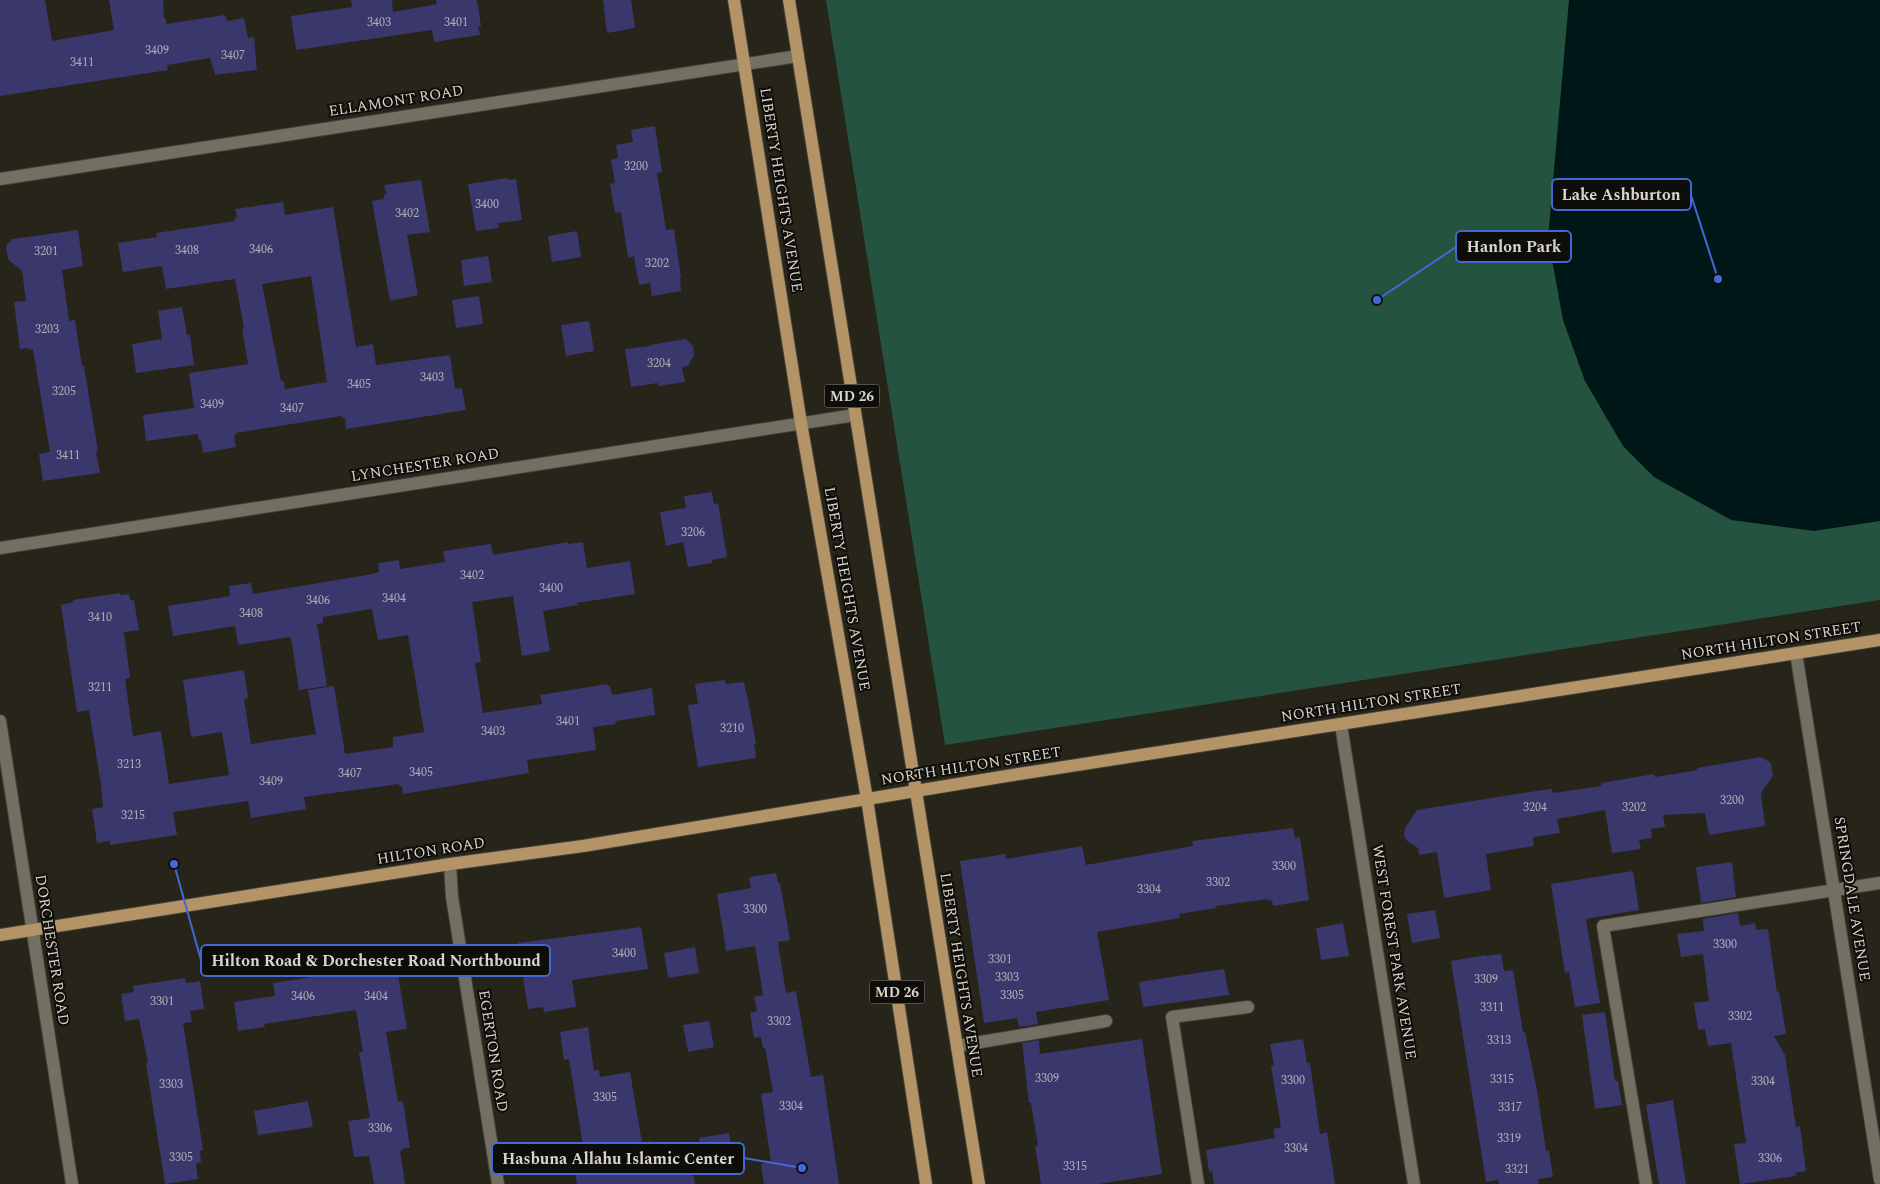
<svg xmlns="http://www.w3.org/2000/svg" width="1880" height="1184" viewBox="0 0 1880 1184" font-family="Spectral,serif">
<style>
.green{fill:#24533f}
.water{fill:#001718}
.building{fill:#3a376d;fill-rule:evenodd}
.lines{fill:none;stroke-linecap:round;stroke-linejoin:round}
.lane-casing{stroke:#434139;stroke-width:14}
.street-casing{stroke:#434139;stroke-width:14}
.primary-casing{stroke:#434139;stroke-width:14}
.lane{stroke:#736f63;stroke-width:12}
.street{stroke:#736f63;stroke-width:12}
.primary{stroke:#b49467;stroke-width:12}
.labels{text-anchor:middle;dominant-baseline:central;stroke-width:4;stroke-linejoin:round;paint-order:stroke}
.number-label{font-size:12px;fill:#afadb5}
.shield{fill:#0f0d09;stroke:#9a9892;stroke-width:1}
.shield-label{font-size:14px;font-weight:bold;fill:#d6d4cd}
.street-label{font-size:15px;fill:#d6d4cd;stroke:#0f0d09}
.leader{fill:none;stroke:#4269d6;stroke-width:2}
.callout-dot{fill:#4269d6;stroke:#0f0d09;stroke-width:2}
.callout{fill:#0f0d09;stroke:#4269d6;stroke-width:2}
.callout-label{font-size:16px;text-anchor:middle;font-weight:bold;fill:#d6d4cd}
</style>
<rect width="100%" height="100%" fill="#272419"/>
<path class="green" d="M826 0H1880V600L945 745Z"/>
<path class="water" d="M1569 0H1880V521L1814 531 1731 520 1654 477 1623 446 1585 381 1563 320 1548 238Z"/>
<path class="building" d="M0 0H45L52 41 114 30 109 0H163L164 19 166 18V24L225 15 227 21 244 18 248 38 254 37 257 70 215 75 210 58 167 65 168 70 0 96Z
M351 0H392L393 12 437 4 436 0H477L481 26H478L480 35 434 42 432 30 296 50 291 16 352 7Z
M603 0H631L635 28 607 33Z
M655 126 662 172 657 173 666 230 674 229 681 278H680L681 291 652 296 650 283 639 285 634 256 628 258 621 212 615 213 610 184 615 183 611 160 618 158 616 145 633 142 631 130Z
M508 178V180L516 179 522 220 498 223 499 228 476 231 468 184Z
M421 180 430 232 407 235 418 295 390 301 372 201 384 199V195L386 194 384 185Z
M283 202 285 215 333 207 356 347 373 344 376 365 450 355 455 389 462 388 466 410 346 429 345 418H342V416L236 433V435H234L236 447 203 453 201 440 199 441 198 434 146 441 143 415 194 408 189 373 248 364 242 329 244 328 235 279 166 289 162 266 123 272 118 243 157 237 156 233 235 221V218L237 217 235 209ZM311 276 327 382 285 389 284 381H281L262 284Z
M78 230 83 266 62 270 69 321 75 320 82 366H84L98 451 96 452 100 473 43 481 39 454 50 452 33 349 29 350 28 348 20 349 14 302 26 301 22 271 8 259 6 246 12 239Z
M577 231 581 257 552 262 548 236Z
M488 256 492 282 464 286 461 260Z
M479 296 483 324 456 328 452 300Z
M182 307 187 335H190L194 365 136 373 132 344 162 339 158 311Z
M589 321 594 351 566 356 561 325Z
M686 339 693 346 694 355 688 366 682 367 685 382 658 386V383L631 387 625 349 650 346V345Z
M712 492 714 504 718 503 727 557 712 560V563L688 567 683 542 666 546 660 512 686 508 684 496Z
M568 542V544L583 542 587 568 630 561 635 594 577 603 578 605 543 611 550 651 522 656 513 596 472 602 481 662 475 663 483 713 542 704 540 695 607 684 608 686H610L612 695 652 688 655 715 615 721 616 724 593 727 596 750 527 760 529 773 403 794 402 786H399V784L304 797 306 809 251 818 248 801 173 812 177 835 110 845V841L97 843 92 809 103 807 101 785 89 710 77 712 61 605 74 602 73 600 120 593V595L129 594 130 600H134L139 630 124 632 130 678 125 679 133 736 161 731 169 784 229 775 222 732 191 737 183 680 244 670 248 698 244 699 251 744 316 734 308 690 334 686 345 754 393 747V737L424 732 408 635 378 640 372 609 323 617V623L317 624 327 686 299 690 291 637 238 645 235 626 173 636 168 606 230 596 229 586 251 583 253 594 367 575 379 572 378 563 399 560 400 569 445 562 443 551 491 544 493 555Z
M725 680 726 684 744 682 746 694H747L756 744H754L756 758 698 767 688 705 698 704 695 684Z
M1761 757 1771 763 1773 776 1761 793 1765 826 1709 835 1705 813 1663 815 1665 827 1651 829 1652 838 1639 840 1641 849 1612 853 1605 810 1557 819 1560 833 1533 837 1534 846 1486 854 1491 890 1444 898 1437 852 1419 855 1418 848 1408 842 1404 836 1405 828 1417 810 1536 791 1552 789 1553 793 1601 786V783L1654 774 1655 777 1698 770 1697 768Z
M1293 828 1295 838 1300 837 1309 900 1273 906 1272 900 1269 901 1268 899 1216 906V908L1179 914 1180 918 1097 932 1109 1000 1036 1012 1038 1024 1019 1027 1017 1018 984 1023 960 861 1006 854V859L1082 846 1086 865 1193 846 1192 841Z
M1732 862 1736 897 1701 903 1696 867Z
M1633 871 1639 910 1586 919 1600 1003 1575 1007 1569 972 1565 973 1551 884Z
M776 873 778 883H780L790 940 778 942 786 993 796 991 811 1077 823 1075 839 1184H764L761 1164 771 1162 761 1094 773 1092 765 1048H763L761 1037 754 1038 750 1013 757 1011 754 997 763 995 755 946 726 951 717 894 751 888 749 877Z
M1435 910 1440 938 1412 943 1407 914Z
M1738 913 1740 926 1755 923 1756 930 1768 929 1777 992 1779 991 1786 1034 1774 1036 1785 1055 1796 1127 1800 1126 1806 1171 1795 1173 1796 1176 1740 1184 1734 1144 1746 1143 1731 1043 1708 1046 1705 1029 1698 1030 1694 1003 1709 1001 1703 954 1681 957 1677 934 1704 931 1703 919Z
M1343 923 1349 956 1321 960 1316 928Z
M641 927 648 969 572 980 576 1007 544 1012 543 1007 528 1009 523 976 514 977 509 947 518 946V943Z
M695 947 699 973 668 978 664 953Z
M394 951 407 1029 386 1032 398 1102 403 1101 410 1148 402 1149V1151H400L405 1184H374L369 1156 354 1157 348 1121 370 1118 359 1052H363L356 1010 264 1024 265 1027 238 1031 234 1002 275 996 273 983 351 971 348 958Z
M1501 954 1504 971 1513 970 1523 1032H1525L1537 1090 1546 1151H1549L1553 1177 1538 1179 1539 1184H1499L1498 1180 1486 1182 1451 961 1486 955V956Z
M1224 969 1229 995 1143 1007 1139 982Z
M185 978 186 983 200 981 204 1009 190 1011 192 1022 183 1023 203 1150 200 1151 201 1162 196 1164 198 1179 165 1184 146 1063H148L139 1019 125 1021 121 994 134 992 133 986Z
M1605 1012 1615 1081H1618L1622 1105 1595 1109 1582 1015Z
M709 1021 714 1047 688 1052 683 1025Z
M588 1027 594 1071 599 1070 600 1077 630 1072 642 1143 651 1141 655 1167 691 1160 695 1184H577L572 1153 584 1151 569 1059 564 1060 560 1032Z
M1142 1039 1162 1174 1098 1184H1041L1035 1146H1038L1031 1103H1029L1022 1043 1039 1040 1040 1054Z
M1303 1039 1307 1063H1310L1320 1134 1327 1132 1335 1184H1214L1212 1171 1209 1172 1206 1150 1275 1138 1273 1129 1281 1127 1271 1066 1274 1065 1270 1044Z
M1673 1100 1686 1184H1659L1646 1105Z
M308 1101 313 1127 258 1135 254 1111Z
M729 1133 734 1159 703 1164 699 1138Z"/>
<g class="lines">
<defs>
<path id="lane" d="M957 1046 1106 1021
M1198 1184 1172 1017 1248 1007
M1646 1184 1603 926 1880 883"/>
<path id="street" d="M0 179 798 56
M0 548 855 415
M1796 653 1880 1180
M0 721 72 1184
M1341 725 1414 1184
M450 864 452 897 498 1184"/>
<path id="primary" d="M734 0 801 423 867 799 926 1184
M789 0 979 1184
M0 935 450 864 583 846 1019 774 1880 640"/>
</defs>
<use href="#lane" class="lane-casing"/>
<use href="#street" class="street-casing"/>
<use href="#primary" class="primary-casing"/>
<use href="#lane" class="lane"/>
<use href="#street" class="street"/>
<use href="#primary" class="primary"/>
</g>
<g class="labels">
<g class="number-label">
<text x="379" y="22">3403</text>
<text x="456" y="22">3401</text>
<text x="157" y="50">3409</text>
<text x="233" y="55">3407</text>
<text x="82" y="62">3411</text>
<text x="636" y="166">3200</text>
<text x="487" y="204">3400</text>
<text x="407" y="213">3402</text>
<text x="261" y="249">3406</text>
<text x="187" y="250">3408</text>
<text x="46" y="251">3201</text>
<text x="657" y="263">3202</text>
<text x="47" y="329">3203</text>
<text x="659" y="363">3204</text>
<text x="432" y="377">3403</text>
<text x="359" y="384">3405</text>
<text x="64" y="391">3205</text>
<text x="212" y="404">3409</text>
<text x="292" y="408">3407</text>
<text x="68" y="455">3411</text>
<text x="693" y="532">3206</text>
<text x="472" y="575">3402</text>
<text x="551" y="588">3400</text>
<text x="394" y="598">3404</text>
<text x="318" y="600">3406</text>
<text x="251" y="613">3408</text>
<text x="100" y="617">3410</text>
<text x="100" y="687">3211</text>
<text x="568" y="721">3401</text>
<text x="732" y="728">3210</text>
<text x="493" y="731">3403</text>
<text x="129" y="764">3213</text>
<text x="421" y="772">3405</text>
<text x="350" y="773">3407</text>
<text x="271" y="781">3409</text>
<text x="1732" y="800">3200</text>
<text x="1535" y="807">3204</text>
<text x="1634" y="807">3202</text>
<text x="133" y="815">3215</text>
<text x="1284" y="866">3300</text>
<text x="1218" y="882">3302</text>
<text x="1149" y="889">3304</text>
<text x="755" y="909">3300</text>
<text x="1725" y="944">3300</text>
<text x="624" y="953">3400</text>
<text x="1000" y="959">3301</text>
<text x="1007" y="977">3303</text>
<text x="1486" y="979">3309</text>
<text x="1012" y="995">3305</text>
<text x="303" y="996">3406</text>
<text x="376" y="996">3404</text>
<text x="162" y="1001">3301</text>
<text x="1492" y="1007">3311</text>
<text x="1740" y="1016">3302</text>
<text x="779" y="1021">3302</text>
<text x="1499" y="1040">3313</text>
<text x="1047" y="1078">3309</text>
<text x="1502" y="1079">3315</text>
<text x="1293" y="1080">3300</text>
<text x="1763" y="1081">3304</text>
<text x="171" y="1084">3303</text>
<text x="605" y="1097">3305</text>
<text x="791" y="1106">3304</text>
<text x="1510" y="1107">3317</text>
<text x="380" y="1128">3306</text>
<text x="1509" y="1138">3319</text>
<text x="1296" y="1148">3304</text>
<text x="181" y="1157">3305</text>
<text x="1770" y="1158">3306</text>
<text x="1075" y="1166">3315</text>
<text x="1517" y="1169">3321</text>
</g>
<g class="shield">
<rect x="824.5" y="384.5" width="55" height="23" rx="4"/>
<rect x="869.5" y="980.5" width="55" height="23" rx="4"/>
</g>
<g class="shield-label">
<text x="852" y="396">MD 26</text>
<text x="897" y="992">MD 26</text>
</g>
<g class="street-label">
<text transform="translate(396 101) rotate(-9)">ELLAMONT ROAD</text>
<text transform="translate(781 190) rotate(81)">LIBERTY HEIGHTS AVENUE</text>
<text transform="translate(425 465) rotate(-9)">LYNCHESTER ROAD</text>
<text transform="translate(847 589) rotate(80)">LIBERTY HEIGHTS AVENUE</text>
<text transform="translate(1771 641) rotate(-9)">NORTH HILTON STREET</text>
<text transform="translate(1371 703) rotate(-9)">NORTH HILTON STREET</text>
<text transform="translate(971 766) rotate(-9)">NORTH HILTON STREET</text>
<text transform="translate(431 851) rotate(-9)">HILTON ROAD</text>
<text transform="translate(1852 899) rotate(81)">SPRINGDALE AVENUE</text>
<text transform="translate(52 950) rotate(81)">DORCHESTER ROAD</text>
<text transform="translate(1394 952) rotate(81)">WEST FOREST PARK AVENUE</text>
<text transform="translate(961 975) rotate(81)">LIBERTY HEIGHTS AVENUE</text>
<text transform="translate(493 1051) rotate(81)">EGERTON ROAD</text>
</g>
</g>
<path class="leader" d="M1718 279L1691 195M1377 300L1456 247M174 864L201 960M802 1168L744 1158"/>
<g class="callout-dot">
<circle cx="1718" cy="279" r="5"/>
<circle cx="1377" cy="300" r="5"/>
<circle cx="174" cy="864" r="5"/>
<circle cx="802" cy="1168" r="5"/>
</g>
<g class="callout">
<rect x="1552" y="179" width="139" height="31" rx="5"/>
<rect x="1456" y="231" width="115" height="31" rx="5"/>
<rect x="201" y="945" width="349" height="31" rx="5"/>
<rect x="492" y="1143" width="252" height="31" rx="5"/>
</g>
<g class="callout-label">
<text x="1621" y="200">Lake Ashburton</text>
<text x="1514" y="252">Hanlon Park</text>
<text x="376" y="966">Hilton Road &amp; Dorchester Road Northbound</text>
<text x="618" y="1164">Hasbuna Allahu Islamic Center</text>
</g>
</svg>
